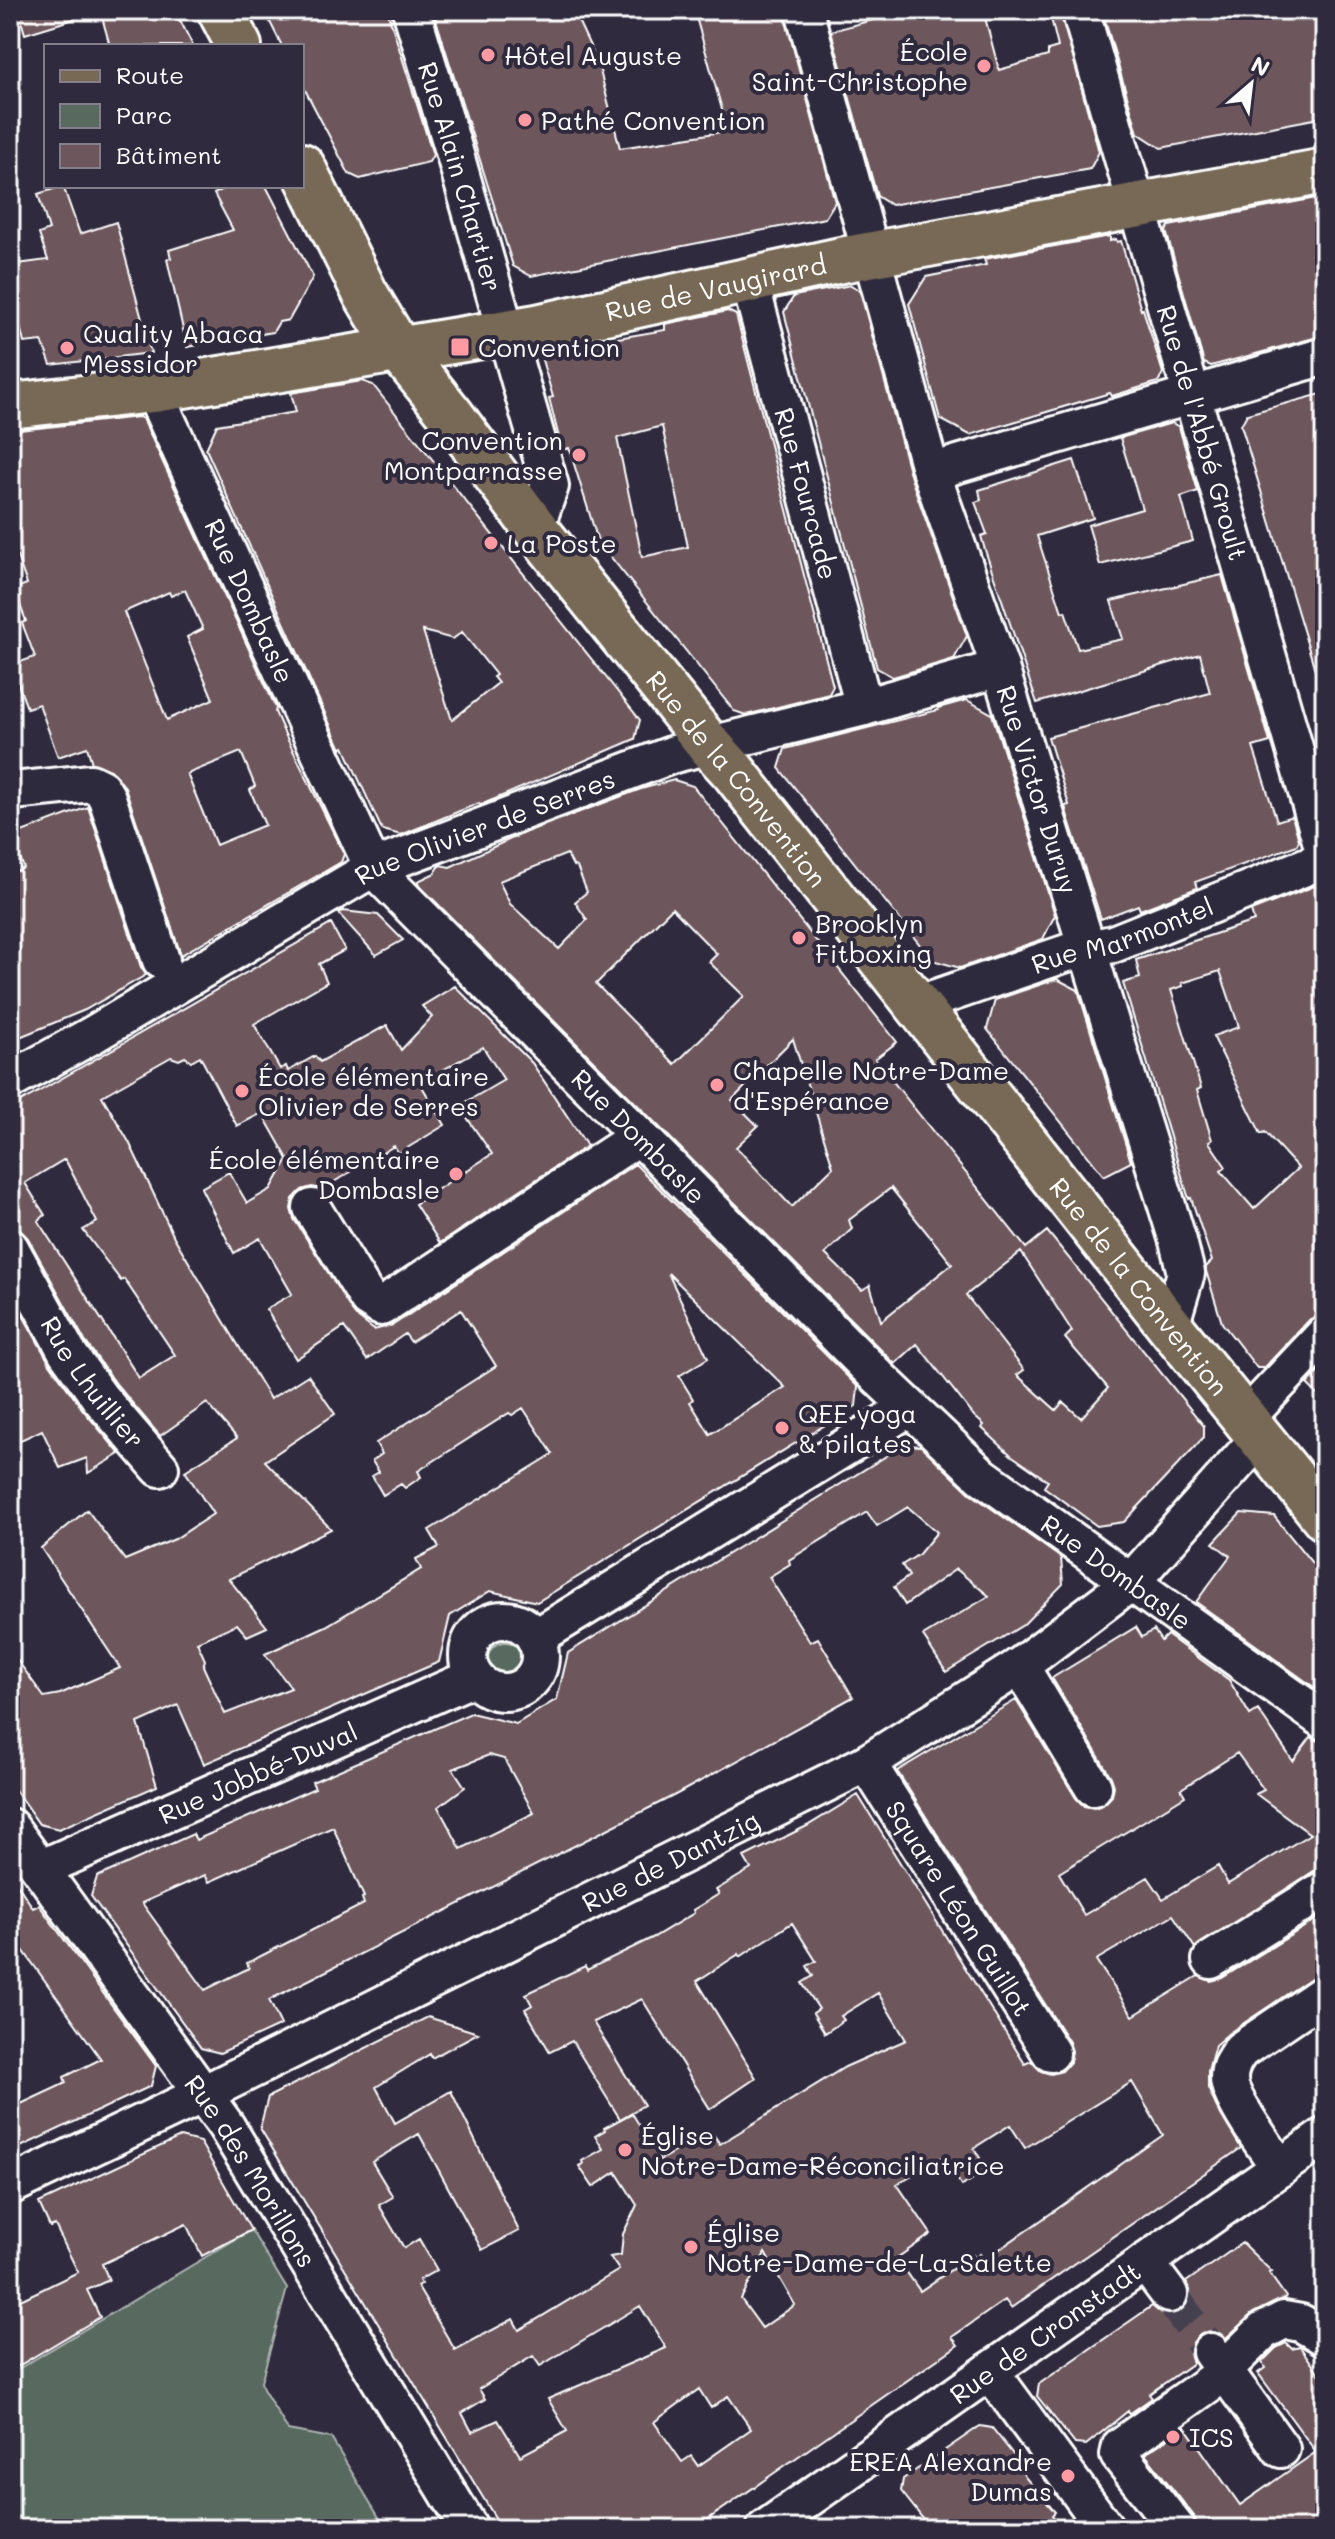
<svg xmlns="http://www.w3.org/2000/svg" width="1335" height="2539" viewBox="0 0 1335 2539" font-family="Mali,sans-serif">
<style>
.green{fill:#586960;stroke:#acb4b0;stroke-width:2}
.building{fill:#6d565c;stroke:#fff;stroke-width:2;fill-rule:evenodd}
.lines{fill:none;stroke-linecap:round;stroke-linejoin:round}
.minor-tunnel{stroke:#443f50;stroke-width:36;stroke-dasharray:36 18;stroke-linecap:butt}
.minor-casing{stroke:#fff;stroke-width:42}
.major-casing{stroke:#fff;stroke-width:50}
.minor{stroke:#2f2a3d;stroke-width:36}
.major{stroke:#776954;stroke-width:44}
.poi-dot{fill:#ff9aa2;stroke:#2f2a3d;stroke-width:3}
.labels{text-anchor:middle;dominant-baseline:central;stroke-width:8;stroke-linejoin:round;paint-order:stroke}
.poi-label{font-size:26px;fill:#fff;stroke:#2f2a3d;text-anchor:start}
.street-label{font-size:26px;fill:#fff;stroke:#2f2a3d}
</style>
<rect width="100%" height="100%" fill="#2f2a3d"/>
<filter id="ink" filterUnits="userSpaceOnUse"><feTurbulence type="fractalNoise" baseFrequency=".0125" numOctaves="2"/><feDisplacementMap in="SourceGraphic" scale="16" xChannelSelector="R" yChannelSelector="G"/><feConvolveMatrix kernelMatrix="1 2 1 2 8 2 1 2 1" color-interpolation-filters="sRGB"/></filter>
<g filter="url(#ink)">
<path class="green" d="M488 1659a17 17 0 1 1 34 0a17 17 0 1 1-34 0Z
M251 2230 287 2289 261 2382 263 2389 288 2430 331 2438 386 2529H10V2374Z"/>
<path class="building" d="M18 10H86L87 15 25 34Z
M100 10H175L193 46H110Z
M264 10H387L433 155 429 162 360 179 349 174 302 84V46H282Z
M433 10H573L598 63 620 148 728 131 694 10H783L835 202 825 218 531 276 513 266Z
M878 10H983L999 70 1048 56V50L1058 47 1049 10H1060L1099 152 1090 169 891 205 877 196 831 31 880 18Z
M1102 10H1325V117L1161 148 1138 133Z
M63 186 80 234 116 222 151 353 51 365 42 341 24 343 19 322 10 323V265L48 260 39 234 49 230 38 194Z
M229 186H266L313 277 289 320 279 322 273 332 187 347 167 259 171 258 169 250 233 230 214 194Z
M1311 199H1325V335L1211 366 1204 363 1166 231 1169 226Z
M1110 236V241L1116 239 1117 242 1121 241 1141 310 1143 309 1163 373 1158 382 1112 396 1110 393 970 435 940 419 909 304 926 277 986 265 984 259Z
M851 285 860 291 911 478 967 636 954 659 893 677 877 668 784 312 794 296Z
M728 311 736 315 833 686 829 694 746 715 734 711 598 541 569 448 562 450 549 398 553 397 542 360 548 350 665 330V324ZM662 426 688 547 642 557 617 438Z
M362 381 373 385 640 720 635 739 495 799 480 805 479 803 401 835 382 830 344 747 341 749 206 449 217 425 296 412 291 393ZM423 631 453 639 462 632 496 675 493 677 498 683 452 720Z
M1325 393V685L1320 686 1241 425 1247 414Z
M139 417 143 419 276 708 275 712 283 730 344 854 341 862 181 955 125 787 111 770 92 763 87 747 58 757 39 704 27 708 11 665 35 657 22 623 26 621 14 589 27 584 10 537V431ZM185 590 203 629 187 637 213 699 167 720 124 612 169 592 171 596ZM241 752 255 786 250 790 265 825 216 845 187 774Z
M1172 423 1179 427 1198 491 1181 497 1193 541 1100 565 1088 525 1142 509 1120 438Z
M1074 460 1093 518 1037 536 1062 612 1065 611 1078 649 1123 639 1111 601 1222 575 1270 742 1253 747 1277 821 1292 816 1299 840 1297 845 1195 882 1197 888 1140 910 1138 905 1101 919 1068 817 1065 806 1069 805 1048 737 1210 693 1200 654 1037 703 985 550 981 536 987 534 975 502 981 500 979 490Z
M967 700 992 714 1055 915 1043 939 960 968 932 960 779 768 785 749 938 710V708Z
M674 780 693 786 897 1042 875 1059 1026 1248 1047 1231 1204 1426V1437L1124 1522 1097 1526 1044 1487 1048 1481 1011 1455 982 1428 984 1425 974 1416 917 1344 895 1364 416 882 435 873 440 865 450 867 526 832 641 789ZM567 854 573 866 577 867 587 892 575 902 587 920 559 949 510 904 499 881ZM672 908 717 954 709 962 744 996 675 1064 596 984ZM793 1039 833 1167 792 1207 736 1147 758 1126 732 1100ZM891 1188 952 1264 881 1321 870 1285 862 1290 825 1254 852 1229 849 1220ZM1021 1252 1072 1331 1065 1338 1108 1388 1081 1418 1063 1402 1056 1410 1017 1375 1024 1370 966 1295Z
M88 807 141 967 146 975 85 1010 10 1041V874L24 868 11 836Z
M1317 885 1325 911V1314L1310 1319 1264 1368H1257L1222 1323 1206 1271V1267L1212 1261 1191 1198 1189 1199 1123 983 1140 978 1136 960 1254 921 1251 911ZM1220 971 1239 1027 1213 1036 1261 1134 1265 1132 1298 1168 1254 1209 1221 1171 1226 1167 1209 1142 1212 1140 1197 1090 1201 1088 1171 990 1183 986 1182 983Z
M343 911 378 915 403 940 376 955 338 913Z
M331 924 345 950 319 964 327 982 254 1024 280 1069 286 1066 288 1071 315 1056 320 1062 387 1025 401 1050 432 1017 422 1006 455 986 532 1063 587 1146 440 1243 415 1204 492 1154 459 1106 504 1080 483 1047 420 1083 445 1125 399 1153 394 1146 322 1189 312 1187 302 1190 293 1199 291 1209 294 1219 356 1316 374 1330 393 1325 635 1164 858 1387 856 1406 537 1602 490 1591 450 1616 439 1662 204 1764 178 1705 138 1723 157 1786 59 1829 39 1824 10 1783V1650L44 1697 60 1694 120 1668 41 1548 87 1510 125 1560 175 1539 213 1514 185 1471 237 1438 207 1403 160 1436 117 1385 85 1341 28 1238 20 1230 10 1211V1108ZM200 1056 237 1126 262 1113 288 1159 271 1189 247 1203 229 1172 201 1188 234 1253 260 1238 292 1294 266 1309 296 1359 344 1327 367 1360 405 1334 411 1342 461 1310 496 1366 376 1443 382 1454 372 1461 379 1472 372 1476 383 1495 401 1484 405 1488 421 1477 418 1471 509 1413 512 1415 523 1408 553 1454 429 1530 439 1547 416 1559 421 1569 326 1626 265 1654 291 1688 225 1714 203 1666 205 1660 197 1642 237 1624 247 1636 267 1627 229 1579 331 1529 265 1461 335 1414 308 1375 270 1399 174 1237 129 1142 102 1096 171 1057 179 1060 185 1057 191 1061ZM65 1159 97 1222 83 1230 121 1281 124 1279 175 1355 139 1378 38 1221 45 1215 25 1183ZM668 1273 785 1387 710 1434 690 1402 693 1399 679 1376 708 1358Z
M1057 979 1078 990 1131 1162 1104 1176 987 1029 995 1000Z
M10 1292 50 1364 83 1410 120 1454 88 1473 87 1458 60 1468 42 1430 10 1445Z
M1325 1365V1402L1307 1384Z
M904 1445 921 1446 970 1493 1061 1558 1063 1584 1023 1625 946 1672 923 1636 989 1596 956 1569 905 1605 894 1587 909 1576 902 1565 919 1554 937 1532 908 1507 877 1526 867 1512 789 1560 790 1564 769 1577 810 1642 818 1638 853 1697 677 1794 269 2000 281 2025 220 2053 201 2048 91 1896 97 1877 193 1834 196 1840 315 1788 312 1782 471 1713 516 1724 557 1699 568 1653ZM489 1755 504 1759 534 1813 461 1849 438 1807 465 1787 453 1769ZM333 1827 364 1897 362 1898 364 1904 247 1963 249 1968 205 1990 142 1903 205 1875 209 1882Z
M1241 1513 1274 1516 1325 1579V1695L1196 1602 1230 1556 1213 1543Z
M1136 1627 1142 1637 1154 1630 1161 1641 1167 1635 1229 1680 1250 1715 1258 1710 1293 1761 1311 1737 1325 1744V1868L1314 1871 1195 1948 1173 1915 1096 1960 1133 2016 1198 1976 1211 1981 1222 1978 1325 1914V1969L1229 2033 1215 2045 1208 2071V2088L1217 2108 1241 2148 1011 2308 1005 2300 952 2337 958 2345 694 2529H502L260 2128 268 2097 428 2017 478 2033 432 2058 430 2054 376 2087 395 2123 451 2091 519 2231 482 2250 419 2134 372 2162 393 2197 379 2205 404 2248 419 2239 437 2270 419 2280 421 2284 417 2286 455 2350 513 2319 519 2330 619 2270 610 2257 621 2255 623 2234 637 2205 616 2172 593 2187 579 2166 583 2164 582 2161 603 2149 595 2136 605 2130 604 2128 632 2113 660 2160 711 2131 720 2144 845 2067 906 2040 878 1993 841 2016 844 2020 825 2033 813 2013 819 2009 802 1983 813 1976 807 1966 816 1961 792 1923 740 1957 739 1954 697 1981 756 2078 710 2109 642 1999 593 2022 644 2105 620 2119 572 2041 550 2052 525 2009 532 2005 526 1994 585 1966 587 1970 654 1937 694 1913 693 1910 719 1894 716 1890 751 1869 744 1857 807 1826 858 1795 1025 2064 1031 2061 1041 2071 1051 2074 1062 2071 1070 2062 1072 2051 1069 2042 897 1771 1016 1700 1076 1798 1084 1806 1094 1808 1103 1805 1112 1796 1114 1786 1111 1777 1052 1678ZM1237 1753 1264 1790 1256 1794 1310 1834 1228 1884 1218 1866 1163 1899 1148 1877 1084 1915 1059 1873 1185 1796 1181 1789ZM1132 2082 1163 2135 984 2260 980 2254 975 2258 973 2255 920 2291 897 2258 931 2234 897 2184 942 2157 962 2186 987 2170 974 2148 1010 2125 1025 2148ZM765 2253 795 2305 762 2328 741 2299ZM640 2306 666 2348 548 2399 567 2431 520 2456 498 2420 472 2432 462 2413 485 2399 479 2389 533 2356 540 2366ZM699 2389 711 2408 728 2396 751 2429 698 2466 691 2456 682 2462 654 2422Z
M10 1873 33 1908 39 1905 156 2066 151 2086 10 2152V2109L66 2083 64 2077 101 2059 10 1932Z
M180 2137 200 2142 251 2230 202 2256 186 2224 102 2264 109 2280 87 2290 100 2317 10 2371V2305L78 2272 55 2225 50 2227 39 2203Z
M1242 2243 1272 2272 1269 2273 1286 2297 1253 2313 1226 2338 1219 2333 1210 2331 1199 2335 1192 2344 1190 2353 1193 2363 1149 2394 1152 2398 1129 2414 1128 2411 1086 2445 1075 2444 1037 2396 1039 2384 1152 2306 1162 2314 1172 2315 1181 2311 1189 2302 1190 2291 1186 2282Z
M1286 2343 1292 2349 1300 2347 1325 2382V2529H1198L1194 2516 1145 2454 1185 2427 1240 2505 1316 2452 1258 2373 1265 2368 1262 2362 1276 2348Z
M980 2426 992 2428 1023 2467 1021 2469 1025 2477 1055 2512 1052 2515 1063 2529H931L901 2491 903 2479Z"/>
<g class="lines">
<path class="minor-tunnel" d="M1169 2294 1210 2351"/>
<defs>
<g id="minor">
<path id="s1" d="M411 10 454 151 550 486 535 528"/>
<path id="s2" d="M804 10 931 472 1000 668 1178 1241 1186 1273 1170 1326"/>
<path id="s3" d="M1080 10 1325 854"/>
<path id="s4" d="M749 279 864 707"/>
<path id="s5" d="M153 390 373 868 878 1377 982 1476 1325 1721"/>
<path d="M931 472 1325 356"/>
<path d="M10 789 13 791 91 783 101 788 107 798 161 960"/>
<path id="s6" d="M916 1005 1067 953 1113 944 1325 859"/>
<path id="s7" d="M10 1081 94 1034 373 868 674 754 864 707 1000 668"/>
<path d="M312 1208 368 1299 381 1307 638 1137"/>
<path id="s8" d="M10 1248 67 1352 100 1398 160 1468"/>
<path d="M1246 1418 1325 1334"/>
<circle cx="504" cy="1656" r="36"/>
<path d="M535 1638 909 1408"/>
<path d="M1020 1666 1093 1787"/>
<path id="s9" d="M867 1763 1051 2053"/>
<path id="s10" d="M10 1827 226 2126 470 2529"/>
<path id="s11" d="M42 1868 474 1677"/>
<path d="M1211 1960 1325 1889"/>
<path d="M1280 2168C1268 2150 1229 2098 1229 2079 1229 2067 1234 2059 1241 2050L1325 1993"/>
<path id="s12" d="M10 2186 203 2094 867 1763 1020 1666 1131 1582 1261 1436"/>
<path d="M1145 2262 1169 2294"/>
<path d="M1211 2352 1281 2449"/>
<path d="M990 2371 1106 2529"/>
<path id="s13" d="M765 2529 1325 2136"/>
<path d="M1177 2529 1119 2455 1121 2446 1211 2382 1263 2331 1284 2320 1301 2323 1325 2337"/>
</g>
<g id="major">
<path d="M220 10 239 46"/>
<path id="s14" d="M302 166 365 293 399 350 452 416 535 528 710 746 733 771 1170 1326 1325 1518"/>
<path id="s15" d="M10 406 153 390 537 327 841 260 1325 171"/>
</g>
</defs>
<use href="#minor" class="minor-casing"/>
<use href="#major" class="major-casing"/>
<use href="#minor" class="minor"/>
<use href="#major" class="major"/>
</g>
</g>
<g class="poi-dot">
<circle cx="488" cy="55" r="8"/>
<circle cx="984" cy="66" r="8"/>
<circle cx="525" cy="120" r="8"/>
<rect x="450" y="337" width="20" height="20" rx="4"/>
<circle cx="67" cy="348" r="8"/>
<circle cx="579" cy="455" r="8"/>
<circle cx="491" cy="543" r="8"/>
<circle cx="799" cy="938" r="8"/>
<circle cx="717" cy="1085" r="8"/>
<circle cx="242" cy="1091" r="8"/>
<circle cx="456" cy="1174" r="8"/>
<circle cx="782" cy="1428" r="8"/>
<circle cx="625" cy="2150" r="8"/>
<circle cx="691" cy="2247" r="8"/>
<circle cx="1173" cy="2437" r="8"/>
<circle cx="1068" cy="2476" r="8"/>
</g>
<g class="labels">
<g class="poi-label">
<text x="968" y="51" text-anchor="end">École<tspan x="968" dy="30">Saint-Christophe</tspan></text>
<text x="504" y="55">Hôtel Auguste</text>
<text x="541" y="120">Pathé Convention</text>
<text x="83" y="333">Quality Abaca<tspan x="83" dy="30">Messidor</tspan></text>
<text x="478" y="347">Convention</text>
<text x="563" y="440" text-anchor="end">Convention<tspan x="563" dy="30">Montparnasse</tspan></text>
<text x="507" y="543">La Poste</text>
<text x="815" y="923">Brooklyn<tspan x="815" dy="30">Fitboxing</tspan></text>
<text x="733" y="1070">Chapelle Notre-Dame<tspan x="733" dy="30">d'Espérance</tspan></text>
<text x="258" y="1076">École élémentaire<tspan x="258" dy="30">Olivier de Serres</tspan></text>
<text x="440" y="1159" text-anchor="end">École élémentaire<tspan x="440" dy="30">Dombasle</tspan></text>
<text x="798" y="1413">QEE yoga<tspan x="798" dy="30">&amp; pilates</tspan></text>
<text x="641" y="2135">Église<tspan x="641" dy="30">Notre-Dame-Réconciliatrice</tspan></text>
<text x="707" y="2232">Église<tspan x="707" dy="30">Notre-Dame-de-La-Salette</tspan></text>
<text x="1189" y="2437">ICS</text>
<text x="1052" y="2461" text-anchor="end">EREA Alexandre<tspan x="1052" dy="30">Dumas</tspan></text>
</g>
<g class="street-label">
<text stroke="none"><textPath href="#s1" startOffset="174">Rue Alain Chartier</textPath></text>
<text stroke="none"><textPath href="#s15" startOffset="716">Rue de Vaugirard</textPath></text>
<text stroke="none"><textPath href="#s3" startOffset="440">Rue de l'Abbé Groult</textPath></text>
<text stroke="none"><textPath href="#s4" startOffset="222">Rue Fourcade</textPath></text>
<text stroke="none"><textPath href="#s5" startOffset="232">Rue Dombasle</textPath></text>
<text stroke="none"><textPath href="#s14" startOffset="754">Rue de la Convention</textPath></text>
<text stroke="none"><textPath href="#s2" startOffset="814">Rue Victor Duruy</textPath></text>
<text stroke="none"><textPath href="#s7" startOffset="540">Rue Olivier de Serres</textPath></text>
<text stroke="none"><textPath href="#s6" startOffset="218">Rue Marmontel</textPath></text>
<text stroke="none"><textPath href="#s5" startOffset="904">Rue Dombasle</textPath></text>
<text stroke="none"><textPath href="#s14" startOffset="1402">Rue de la Convention</textPath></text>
<text stroke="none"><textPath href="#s8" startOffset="158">Rue Lhuillier</textPath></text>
<text stroke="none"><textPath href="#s5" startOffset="1552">Rue Dombasle</textPath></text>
<text stroke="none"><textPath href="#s11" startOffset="236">Rue Jobbé-Duval</textPath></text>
<text stroke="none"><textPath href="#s12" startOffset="736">Rue de Dantzig</textPath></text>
<text stroke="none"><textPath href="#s9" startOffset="172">Square Léon Guillot</textPath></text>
<text stroke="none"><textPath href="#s10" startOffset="420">Rue des Morillons</textPath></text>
<text stroke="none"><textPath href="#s13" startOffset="342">Rue de Cronstadt</textPath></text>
</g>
</g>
<rect width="1335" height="2539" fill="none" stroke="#2f2a3d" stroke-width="40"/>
<rect x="20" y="20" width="1295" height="2499" fill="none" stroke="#fff" stroke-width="3" filter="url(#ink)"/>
<rect x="44" y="44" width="260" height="144" fill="#2f2a3d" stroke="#827f8b" stroke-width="2"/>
<rect x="60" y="70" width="40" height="12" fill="#776954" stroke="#827f8b" stroke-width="2"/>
<text x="116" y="84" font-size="24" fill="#ffffff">Route</text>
<rect x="60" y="104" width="40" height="24" fill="#586960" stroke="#827f8b" stroke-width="2"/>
<text x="116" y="124" font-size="24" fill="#ffffff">Parc</text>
<rect x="60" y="144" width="40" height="24" fill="#6d565c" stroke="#827f8b" stroke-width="2"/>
<text x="116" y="164" font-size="24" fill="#ffffff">Bâtiment</text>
<g transform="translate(1251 84) rotate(28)" stroke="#2f2a3d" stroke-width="6" paint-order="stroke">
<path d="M0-6L14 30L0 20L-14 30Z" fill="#ffffff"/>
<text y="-12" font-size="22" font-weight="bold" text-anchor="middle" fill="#ffffff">N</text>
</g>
</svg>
